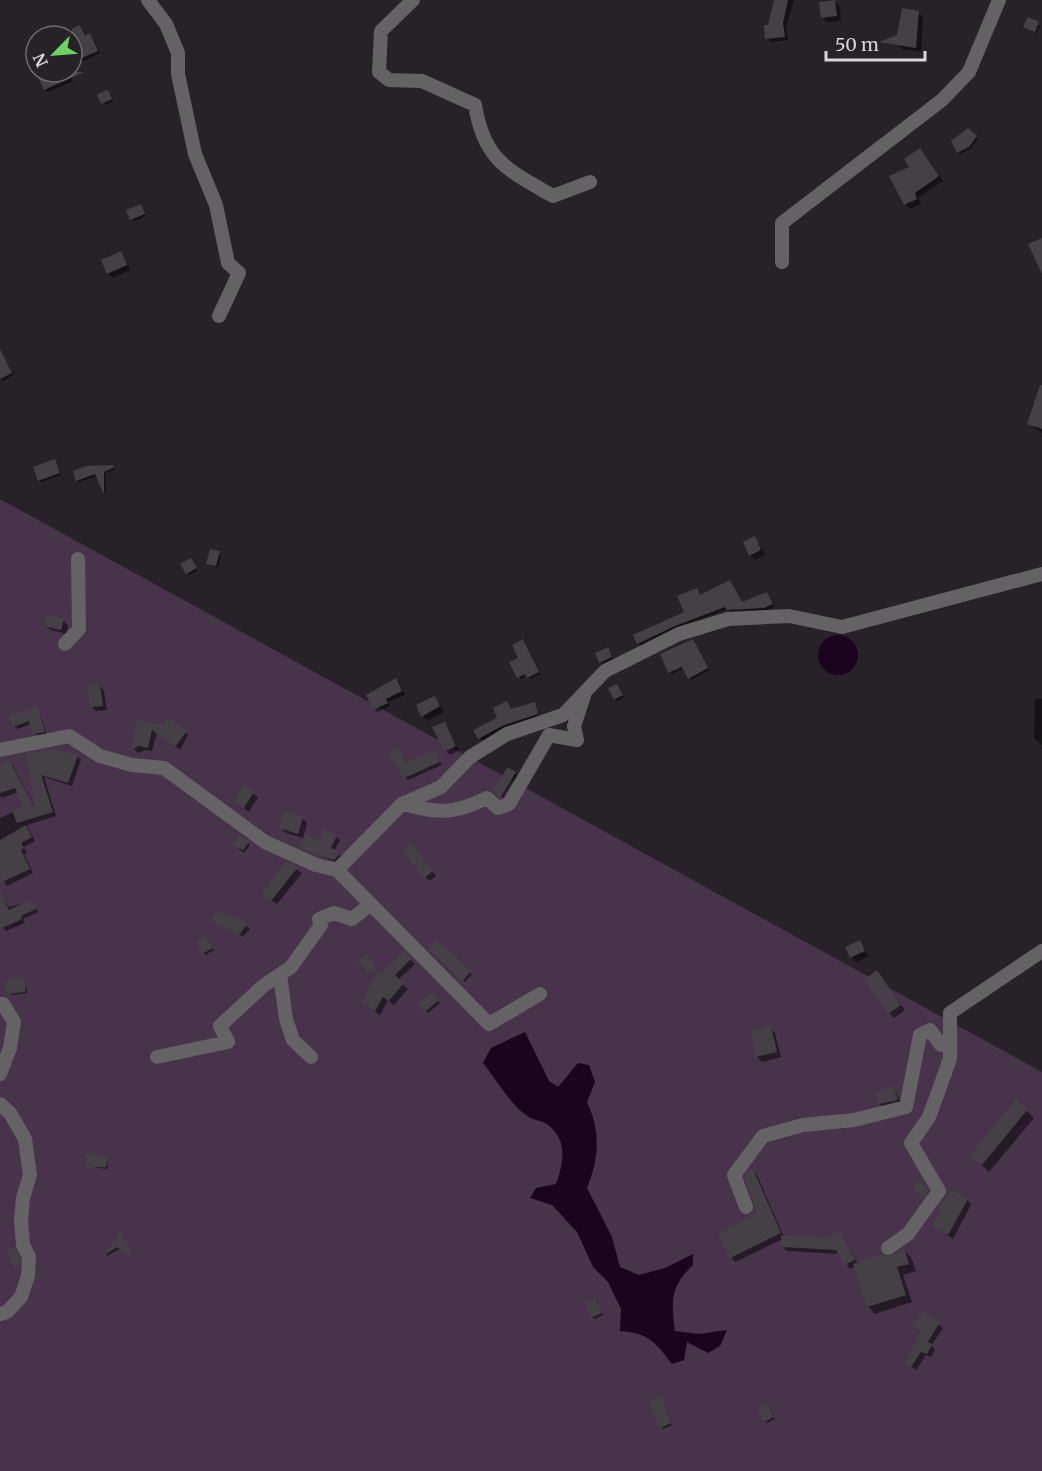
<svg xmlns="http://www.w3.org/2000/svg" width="1042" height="1471" viewBox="0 0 1042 1471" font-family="Merriweather,serif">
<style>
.green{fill:#47334a}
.water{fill:#1a041e}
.shadow{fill:#0007}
.building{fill:#454045}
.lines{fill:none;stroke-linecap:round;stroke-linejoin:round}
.street{stroke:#646264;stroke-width:14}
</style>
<rect width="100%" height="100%" fill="#262227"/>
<path class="green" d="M0 499 1042 1072V1471H0Z"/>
<path class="water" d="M818 655a20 20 0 1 1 40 0a20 20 0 1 1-40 0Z
M525 1032 549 1081 558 1087 578 1063 589 1065 595 1082 587 1102C601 1132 599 1158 587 1188L612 1237 620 1267 639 1275 665 1268 693 1254V1265C670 1287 671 1300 675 1331L699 1334 727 1330 720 1346 708 1353 687 1342 684 1360 672 1364C655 1342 649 1333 620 1331L621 1309 608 1282 593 1267 577 1232 552 1205 530 1198 536 1188 556 1184C564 1162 568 1140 547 1124 542 1121 534 1120 529 1117 510 1105 497 1080 483 1063L491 1048Z"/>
<path class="shadow" d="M777 0H794L786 27 788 40 771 42 767 38Z
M835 2 840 7 841 21 827 22 822 17Z
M919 13 923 17 921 52 902 49 897 44Z
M1038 24 1040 26 1037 33 1027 28Z
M80 27 86 37 90 35 92 38 100 53 72 66V36H64Z
M69 72 73 81 48 92 45 90 41 80Z
M109 93 113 102 105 105 99 95Z
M968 130 978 139 970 149 960 154 958 152Z
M924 154 943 181 918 198 921 204 910 209 905 204 911 168Z
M141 206 146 216 134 221 128 211Z
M120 253 130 270 113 278 108 273Z
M7 362 13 375 2 381 0 363Z
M1042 403V433L1029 423Z
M54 461 61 475 41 482 39 480Z
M112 466 115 470 105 473 106 494 97 476 79 482 77 480Z
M755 538 765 555 755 560 750 555Z
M219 553 221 555 218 567 209 565 207 563Z
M193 562 197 571 189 575 187 573Z
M730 581 742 604 769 595 774 607 767 610 730 611 728 609 677 627 641 646 639 644 635 636 686 613 700 596Z
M63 620 68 625 66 634 51 630 46 626Z
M693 641 709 670 691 680 684 668 672 674 670 672Z
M525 643 540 674 530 679 527 675 520 679V658Z
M608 649 613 659 602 664 600 662Z
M396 679 405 695 388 702 390 706 378 712 374 709Z
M100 686 104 691 107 710 96 711 92 707Z
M618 688 624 697 617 701 615 699Z
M435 697 444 712 427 721 423 716Z
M1035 699H1042V745L1034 738Z
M507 703 512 710 534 704 540 717 507 728 482 741 475 730 499 719Z
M38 706 47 735 38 737 31 724 18 729 14 726Z
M137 722 184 731 188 735 180 750 157 732 152 751 145 750 138 753 134 749Z
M445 724 459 750 450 755 446 751Z
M399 750 407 764 434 752 442 765 408 780 405 777Z
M28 755 77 756 81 760 72 786 44 777 56 816 27 825 35 841 24 847 27 853 24 854 33 873 7 886 0 875V818L25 807 18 792 2 798 0 796V766L9 762 13 766 36 809Z
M515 773 517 775 503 798 494 789Z
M244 787 258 797 249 812 236 802Z
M302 818 307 823 303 838 286 833 281 828Z
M336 837 340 840 334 851 343 857 338 863 301 847Z
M248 843 250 845 244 853 234 845Z
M416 850 436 876 430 881 425 877Z
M287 863 302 873 277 904 268 898Z
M0 892 9 907 31 901 38 912 23 919 25 923 6 931 0 923Z
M237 918 250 929 243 937 215 921H235Z
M208 940 214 950 205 955 204 953Z
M437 942 472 974 465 982 430 949Z
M860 942 869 956 856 962 851 957Z
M404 953 415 964 398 980 408 989 394 1005 388 1000 380 1015 362 1002 381 975Z
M877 972 905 1010 894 1018 889 1013Z
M25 981 27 993 12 995 9 993Z
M433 994 440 1003 428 1013 421 1004Z
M770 1028 775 1033 781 1057 762 1062 757 1057 752 1033Z
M893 1087 902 1104 885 1109 880 1104Z
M1026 1110 1034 1118 989 1172 979 1163Z
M107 1158 108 1169 88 1167Z
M753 1171 757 1175 784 1237 826 1239 840 1232 858 1264 890 1258 904 1250 911 1257 916 1271 903 1275 912 1302 875 1314 868 1306 855 1266 850 1269 840 1254 787 1251 783 1247V1239L735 1262 731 1257 759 1214Z
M967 1200 971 1205 953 1239 934 1226Z
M121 1232 120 1249 107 1256 106 1255Z
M595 1300 603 1315 594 1319 592 1317Z
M923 1313 943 1328 931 1346 935 1349 931 1357 926 1355 916 1370 907 1364 922 1332 915 1326Z
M663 1400 672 1425 663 1429 650 1403Z
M769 1406 775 1419 767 1423 765 1421Z"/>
<path class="building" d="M774 0H788L783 23 785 37 765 39 764 25H768Z
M835 0 837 16 821 18 819 2Z
M902 8 919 11 916 48 879 42 897 35Z
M1028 17 1039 22 1035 32 1023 27Z
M80 25 85 36 90 33 98 51 72 62V29Z
M55 72H84L44 90 39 79Z
M108 90 112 99 101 104 97 94Z
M968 128 977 136 969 147 957 153 951 141Z
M920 148 939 176 915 193 917 199 904 205 889 176 909 167 904 159Z
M141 204 145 214 130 220 126 210Z
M1042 238V274L1028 244Z
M121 251 127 265 107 274 101 260Z
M0 349 12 373 0 379Z
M1040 385H1042V429L1027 424Z
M55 459 60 473 38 481 33 467Z
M113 465V468L104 472V495L95 474 76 481 73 471 86 466Z
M755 536 761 550 749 556 743 542Z
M210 549 220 551 216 566 206 564Z
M191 558 197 568 186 574 180 564Z
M730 580 742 602 767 592 773 604 764 608 727 610 725 607 675 626 637 644 633 635 684 612 677 596 697 588 700 595Z
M47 615 64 619 61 630 44 626Z
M523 639 539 672 527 678 525 674 517 678 509 662 518 658 512 645Z
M693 639 708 668 688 679 682 667 668 673 660 654Z
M608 647 612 657 599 663 595 653Z
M396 678 402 691 386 699 388 703 373 710 366 695Z
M100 684 103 706 90 707 88 686Z
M617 684 623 695 614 700 608 688Z
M435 696 440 706 421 717 416 705Z
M507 701 511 709 535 702 538 714 504 725 478 739 473 730 497 718 493 708Z
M38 705 45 732 33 734 29 721 13 727 9 716Z
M168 717 187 731 175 747 152 730 148 748 139 746 132 749 136 720 163 724Z
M445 722 456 746 444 752 432 727Z
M399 748 406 762 403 764 434 750 440 762 404 778 388 753Z
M52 749 78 755 68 783 41 775 53 812 17 823 12 811 23 807 15 788 0 793V765L9 760 35 808 26 754Z
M507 767 516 772 500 798 491 788 497 785Z
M244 785 254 791 244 808 234 802Z
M284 811 303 817 298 834 279 828Z
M26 825 32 837 21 843 24 848 21 850 30 869 0 883V840Z
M324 829 337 835 331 848 341 853 334 860 299 848 306 834 319 840Z
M239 835 249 842 243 850 232 845Z
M411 843 433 871 424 878 402 850Z
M286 861 298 867 271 901 261 894Z
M0 889 9 910 31 899 36 909 21 916 22 919 0 929Z
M217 912 235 919 237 916 247 924 239 935 210 920Z
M206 936 213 948 202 954 196 942Z
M437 940 471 971 462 982 428 949Z
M860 940 865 951 850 958 845 947Z
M404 951 412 958 395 975 404 983 389 1001 383 997 375 1011 361 1002 379 971 381 973Z
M367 954 377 969 370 972H367L358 960Z
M877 970 901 1005 888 1014 864 980Z
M15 977 26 980 25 992 8 994 3 983Z
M433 992 439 1000 425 1012 418 1003Z
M771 1026 777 1052 756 1057 750 1031Z
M893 1085 898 1100 879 1104 874 1094Z
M1016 1099 1028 1109 981 1166 969 1156Z
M86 1154 108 1157 106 1167 86 1168Z
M753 1169 781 1233 730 1258 718 1234 757 1213 744 1176Z
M918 1180 928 1190 924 1197 912 1188Z
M952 1190 968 1199 948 1235 932 1226 941 1210 938 1208Z
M121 1230 133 1257 117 1247 104 1255Z
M840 1231 855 1260 844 1265 836 1250 781 1247V1235L826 1238Z
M15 1248 20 1259V1265L14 1268 7 1250Z
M904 1248 909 1264 897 1267 906 1295 867 1307 853 1264 882 1254 889 1257Z
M595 1299 602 1313 591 1318 585 1303Z
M922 1311 940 1322 928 1342 932 1344 927 1354 921 1352 911 1367 905 1364 921 1331 913 1326Z
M662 1396 671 1423 660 1428 648 1402Z
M767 1403 774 1417 764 1422 757 1408Z"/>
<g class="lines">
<path class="street" d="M148 0 166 24 178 53V74L195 154 216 205 228 263 239 273 219 316
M413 0 381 31 379 72 389 80 422 81 475 105C484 161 508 170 553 196L590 182
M782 262V223L942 100 969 72 999 0
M65 644 79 629 78 559
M0 750 69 736 100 756 132 765 164 768 265 842 316 865 337 870 402 804 441 787 470 757 507 734 563 715 605 671 679 634 728 619 789 616 842 627 1042 574
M402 804C440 813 452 815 487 798L498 808 509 804 549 735 577 740 574 726 584 696
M337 870 489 1024 540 994
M280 975 286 1019 293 1040 311 1057
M0 1004H3L14 1022 10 1048 0 1074
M157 1057 228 1042 220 1026 263 986 291 967 321 925 319 919 334 913 352 919 371 904
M0 1104 10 1113 25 1139 30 1175 23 1198 21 1220 23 1245 29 1257 28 1276 21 1297 7 1312 0 1314
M746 1207 734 1175 763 1136 803 1125 854 1120 906 1107 920 1035 930 1030 941 1045H950
M888 1248 908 1234 939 1191 911 1143 929 1117 950 1059V1013L1042 951"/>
</g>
<g transform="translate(54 54) rotate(245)"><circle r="28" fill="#262227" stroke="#6e6a6e" stroke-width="1.5"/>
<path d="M0-4.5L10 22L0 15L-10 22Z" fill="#6cd362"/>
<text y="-9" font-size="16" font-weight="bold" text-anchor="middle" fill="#d9d6d9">N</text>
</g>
<path d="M826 51v9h99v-9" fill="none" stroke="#d9d6d9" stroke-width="3"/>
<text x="835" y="51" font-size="18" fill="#d9d6d9" stroke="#262227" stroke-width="4.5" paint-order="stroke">50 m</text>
</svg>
